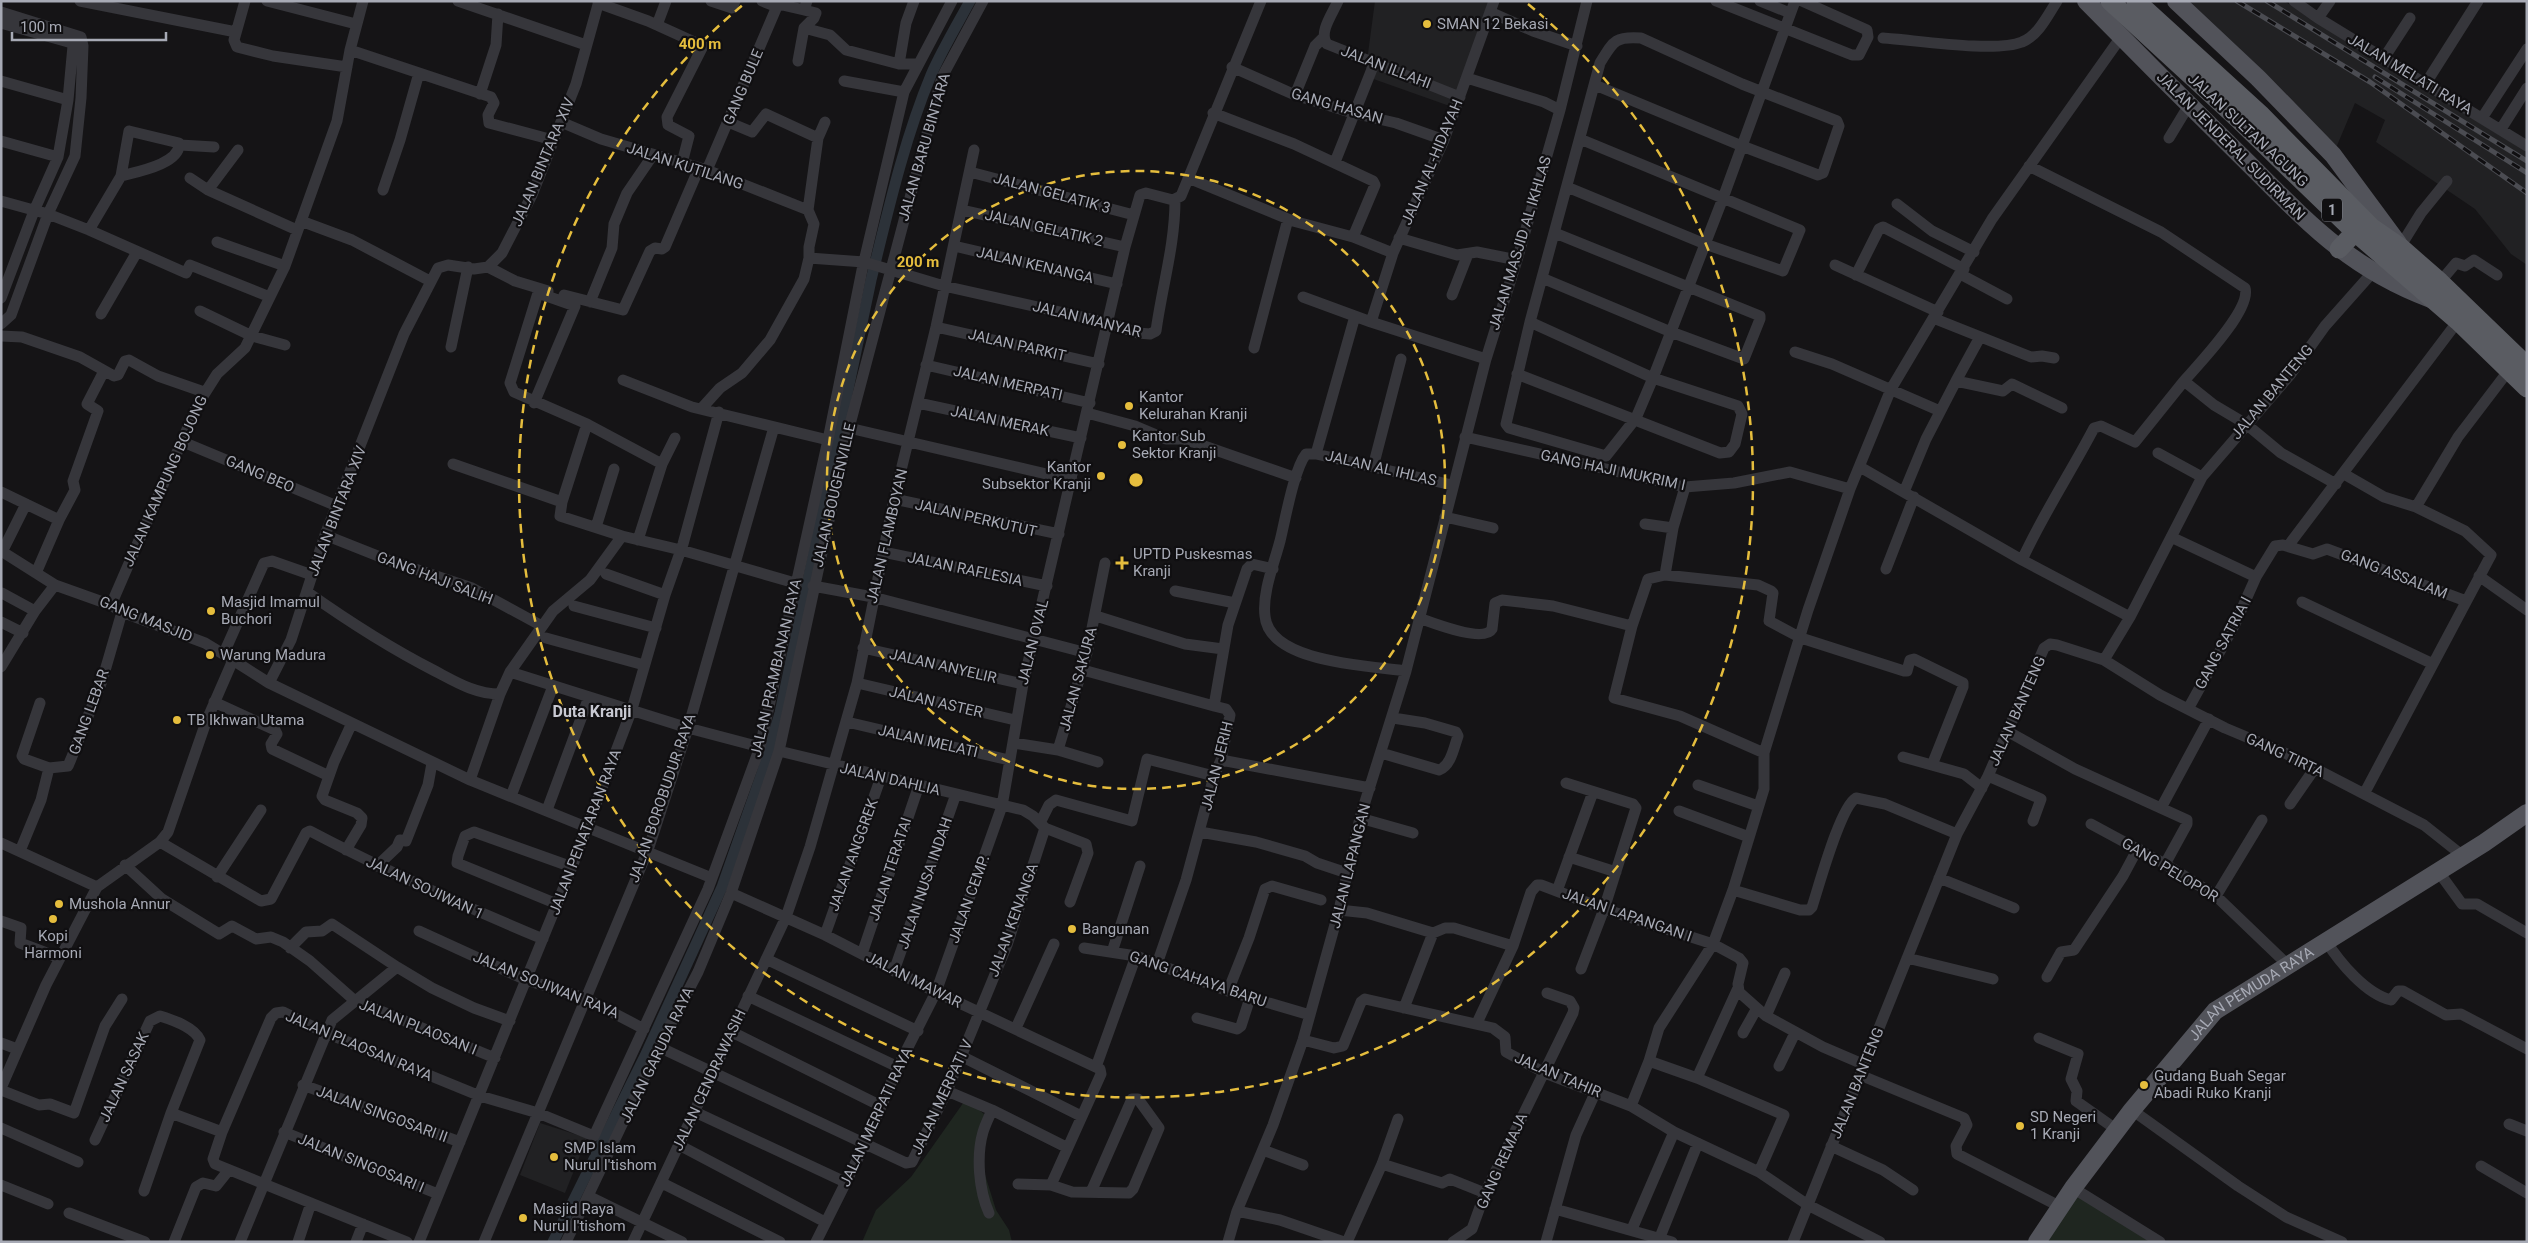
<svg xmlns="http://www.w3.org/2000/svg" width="2528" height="1243" viewBox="0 0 2528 1243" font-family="Roboto,sans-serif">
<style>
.built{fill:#212123}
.green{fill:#1f2620}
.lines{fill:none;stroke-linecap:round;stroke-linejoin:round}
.canal{stroke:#2c3239;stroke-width:11}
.minor{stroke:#36363b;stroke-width:11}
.primary{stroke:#52535a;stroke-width:18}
.trunk{stroke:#5a5c62;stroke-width:19}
.rail-casing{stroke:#4b4c52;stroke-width:5}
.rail{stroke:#100f11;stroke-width:3;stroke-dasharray:9;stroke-linecap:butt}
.ring{fill:none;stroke:#e5bd3d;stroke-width:2.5;stroke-dasharray:9 6}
.poi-dot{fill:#e5bd3d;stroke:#100f11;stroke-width:2}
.labels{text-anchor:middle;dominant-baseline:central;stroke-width:4.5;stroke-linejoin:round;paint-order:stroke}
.shield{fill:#100f11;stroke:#7a7c84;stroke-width:1}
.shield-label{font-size:14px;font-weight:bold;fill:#a7aab5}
.poi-label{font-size:15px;fill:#a7aab5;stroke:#100f11;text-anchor:start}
.street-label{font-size:15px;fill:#a7aab5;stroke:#100f11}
.neighbourhood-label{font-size:16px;font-weight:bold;fill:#c8c9d2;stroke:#100f11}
.centre{fill:#e5bd3d;stroke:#100f11;stroke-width:2.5}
.ring-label{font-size:15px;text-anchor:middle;font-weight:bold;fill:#e5bd3d;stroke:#100f11;stroke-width:4.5;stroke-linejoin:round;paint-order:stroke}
</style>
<rect width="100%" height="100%" fill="#151416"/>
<path class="built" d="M1375 1H1496L1458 109 1365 76Z
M2166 1H2284L2527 147V265L2511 254 2475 209 2376 142 2385 120 2355 103 2333 155 2294 113Z
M540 1123 587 1138 565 1193 520 1175Z"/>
<path class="green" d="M966 1099 984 1114 986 1135 982 1165 996 1210 1009 1230 1012 1242H862L876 1210 911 1177Z
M2075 1193 2151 1242H2041Z"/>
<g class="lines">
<path class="canal" d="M553 1242 645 1056 722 887 762 773 780 713 871 280C888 211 904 140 931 75 942 50 957 25 970 1"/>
<path class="minor" d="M80 1 236 32
M245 1 234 40 237 47 273 56 347 67
M267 1 356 24
M458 1 586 45
M711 1 732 8 735 1
M762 1 777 7
M1338 1C1333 13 1318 33 1327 44L1460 97
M1716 1 1852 55H1859L1868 37 1867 30 1802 1
M1760 1 1790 13
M2294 1 2318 18 2527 146
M598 3 648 21 703 46 667 117 668 125 689 136 682 163
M1 12 81 37 83 46 81 98 75 156 48 214 11 315 1 324
M1490 12 1533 31 1577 46
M2318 18 2330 1
M1 23 79 45
M657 25 666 1
M804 28 830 35 846 50 899 64H918
M1883 38C1915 40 1995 53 2022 42 2038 36 2048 15 2057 1
M350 50 491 97 494 103 488 115 489 123 553 140
M2384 58 2410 18
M798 61 804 28 814 18 816 13 804 10
M899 64 906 23 914 1
M1232 67 1295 95 1353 113 1396 123 1444 140
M1467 78 1544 102 1560 110
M1 81 68 100
M844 81 904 92
M2426 83 2478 1
M1595 85 1742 146 1818 175 1823 173 1839 126 1837 121 1742 84 1641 38C1614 36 1613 42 1600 63L1530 322 1506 424 1509 428 1606 456 1636 418 1653 378 1723 198 1795 1
M480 94 496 45 498 14
M1295 95 1315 46 1324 37
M1213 113 1294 144 1373 181 1375 185 1353 237
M2482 118 2527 49
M561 122 601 139 707 170 808 210
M728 122 752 132 766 114 818 138
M825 122 818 138 808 210 814 224 809 247V258L864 262 944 286 1109 323 1138 333 1150 334 1156 331C1162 287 1175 245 1175 200
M2501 129 2527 88
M2169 138 2189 105
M1 141 58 157
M180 145 214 147
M1335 162 1374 64
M2029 166 2161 232 2245 288C2252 309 2198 365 2184 381L2214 405 2246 424 2281 453 2336 484
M707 170 778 4 804 10 807 1
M970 172 1134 215
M190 178 208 190 297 230
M1188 178 1293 221 1353 237 1393 253
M1567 187 1705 244 1783 271 1800 230 1580 139
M208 190 238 150
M383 190 400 140 419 73
M1 201 48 214 89 230 121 176 129 131 179 143C181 164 136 172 121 176
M1897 204 1932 231 1974 252
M962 210 1125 247
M301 221 352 240 430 281
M89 230 186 273 190 265 270 297
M1399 238 1457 255 1477 252 1517 260
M217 242 285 266
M954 246 1117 284
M2400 247 2421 213 2447 181
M1835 265 1938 312
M488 267 515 281 548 291
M1960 274 2007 299
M1856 275 1879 229 1883 227 1964 269
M1542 278 1671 332 1744 359 1760 319V316L1555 233
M2440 282 2456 263 2465 266 2474 260 2497 275
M564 295 623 310 650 251 655 248 662 249 665 247 699 168
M1452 295 1468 254
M1303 297 1371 322 1486 359
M1 298 34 211 58 157 68 100 74 35
M590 302 612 248 614 224 627 193 653 155
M200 311 252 336 285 345
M101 314 137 252
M1933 318 2031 357 2042 356 2054 358
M1371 322 1393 253 1444 140 1494 1
M936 327 1099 364
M1 336 22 337 80 357 114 376 118 375 125 361 129 360 158 376 204 392
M451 347 468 267
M1254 348 1288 219
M1795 352 1832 364 1940 411
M926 365 1090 403
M1517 374 1720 453 1729 452 1735 444 1742 414 1738 406 1653 378 1530 322
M623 380 692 407 828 440
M1956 381 1980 337
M534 403 575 306 538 293 510 383 514 392 587 424 562 502 560 516 622 536 681 550 795 583
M918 403 1081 438
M701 409 720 388 742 373 770 340 804 279 809 258
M1087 413 1135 426 1166 439H1184L1296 478
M587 424 662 464 638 540
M849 428 1072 480
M1465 437 1685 487 1734 483 1790 472 1850 489
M183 442 337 506
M2158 453 2202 477
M1316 454 1355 316
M453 464 562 502
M662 464 675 438
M1373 467 1401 359
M1860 467 2022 560 2130 617
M2344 474 2384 497 2416 507 2465 531 2491 555 2364 794
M1 492 55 518
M1904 492 1926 439 1956 381 2003 391 2012 384 2062 408
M894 499 1059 534
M2416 507 2458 437 2509 370
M1445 517 1493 528
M1645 524 1673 528
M596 527 614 469
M325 535 388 560 472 588 542 626
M2171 537 2256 577 2275 546 2283 545 2313 554 2327 549 2466 601
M2288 546 2458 321
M1 551 55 585 111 605 122 612 205 643 233 660
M2 552 26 504
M883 552 1047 586
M2022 560C2043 514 2071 472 2094 428L2101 426 2135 442 2184 381
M1886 569 1914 497
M36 573 59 520 75 490 73 481 98 411 87 404 104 371
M606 574 665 595
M1665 575 1673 528 1685 487
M2479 576 2527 610
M813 586 873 597 1087 653
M1175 591 1235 603
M307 592C348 621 390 648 435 671 456 682 475 694 500 694L510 672 553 611 590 580 622 536
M2 593 35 611
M2302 602 2433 664
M111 605 198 404 217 374 245 348 285 266 337 121 350 50 363 1
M574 606 656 628
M1096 616 1185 644 1223 649
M1419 618C1433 623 1484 643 1492 629L1495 603 1502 600 1553 606 1632 626 1648 579 1665 575 1758 585 1771 591 1773 593 1769 621 1801 638 1904 671H1907L1910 660 1914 659 1963 683V687L1932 765
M1 622 23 633
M1632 626 1614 698 1680 716 1764 753
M546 638 644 665
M863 648 1023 684
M224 653 264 563 272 561 312 575
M2104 660 2160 695 2225 728 2287 754 2424 825 2463 856
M1 667 35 611 55 585
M1083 670 1214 706 1226 709 1230 715 1221 760 1214 776 1186 880 1157 964
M1406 671C1371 666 1269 663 1265 616 1262 593 1274 564 1280 541 1285 521 1294 469 1306 454H1316L1452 485
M510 672 688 728 760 747
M269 683 470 780 712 878
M857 683 1015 720
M214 702 275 730 277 734 271 744 272 749 329 776
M40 703 22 756 24 759 49 768
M1214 706 1228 625 1247 569 1252 564 1273 569
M2188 709 2235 624 2256 577
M847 722 1009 760
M2007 731 2075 769 2187 820V824L2165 864
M1014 743 1058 750 1087 653 1105 563
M1058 750 1098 762
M779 751 1023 810 1033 816 1045 828 1086 844 1088 853 1070 902
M1381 753 1439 770C1451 766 1454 747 1458 736L1456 732 1425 723 1393 718
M1903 757 1964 774 1982 788
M1221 760 1370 788
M1988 776 2041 799 2033 821
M470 780 500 694
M1566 783 1633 804 1636 808 1604 909 1581 969
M1698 785 1758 806
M511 796 553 686
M2290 804 2315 768
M2161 808 2209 719
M547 810 589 697
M1679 811 1749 837
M1360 818 1413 833
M1040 823 1049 805 1056 800 1132 821 1147 759 1214 776
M2091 824 2165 864 2216 896 2288 965
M1200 832 1256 842 1305 856 1317 863 1347 873
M160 842 261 901 271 899 306 833 310 831C386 871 464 906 543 939
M1 843 97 887
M346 850 361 825 362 818 357 813 325 800 322 796 334 762 351 725
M20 851 41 800 49 768 68 766 71 759 102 681 122 612
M1569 857 1616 872
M125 865 162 899 219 934 232 926 256 939 271 937 283 942 310 961 354 1000 495 1058
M377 866 397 847 400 840 406 841 428 785 432 763
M2438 871 2462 904H2477L2527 933
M217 877 261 810
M1939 878 2014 908
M1733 890 1800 910H1809L1812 907C1819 886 1840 807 1856 798L1885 804 1957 834
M1557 891 1593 792
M731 893 825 935 936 992 1100 1069 1101 1074 1051 1185
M2216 896 2262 820
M557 904 457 863 458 856 465 836 474 832 572 867
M1339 910 1367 913 1433 933 1445 928H1454L1513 946
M1 921 21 928 20 943 60 958
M419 931 526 980 585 998 644 1029
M825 935 881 777
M2326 941C2340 963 2366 994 2391 1000L2398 991H2403L2446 1015 2461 1014 2527 1049
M290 948 306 932 322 931 332 924 397 967
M1084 948 1136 956 1228 991 1310 1015
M1112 952 1140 866
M862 954 919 785
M1907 958 1993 979
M766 959 918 1031
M894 971 956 794
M2047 977 2061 952 2074 950 2123 876 2138 848
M1228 991 1249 938 1265 889 1272 886 1321 900
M748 996 898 1067
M1404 1008 1433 933
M1766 1016 1785 973
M1197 1018 1237 1029 1241 1026 1250 998
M1477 1023 1513 946 1531 892 1537 885H1541L1604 909 1713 944 1739 958 1743 963 1738 984 1739 992 1766 1016 1823 1047 1865 1065
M1016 1028 1054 944
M732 1032 881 1106
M1743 1033 1757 1008
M2039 1038 2078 1054 2071 1079 2077 1091 2076 1101 2117 1130
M1303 1040 1334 1048 1343 1046 1361 1002 1365 999 1493 1028 1505 1037 1506 1052 1545 1073 1631 1106 1674 1132 1759 1172 1808 1205 1880 1242
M1 1043 17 1049
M659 1047 906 1163 912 1162 947 1091 1007 945 1045 828
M961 1056 1081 1116
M1649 1061 1697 1078 1784 1115 1759 1172
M1779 1066 1795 1033
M1096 1067 1136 956
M1860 1075 1964 1118 1967 1125 1956 1146 1957 1154 2061 1207
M1697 1078 1738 988
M303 1085 460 1142
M1 1088 46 985 97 887 160 842 168 832 206 722 233 660 269 683 291 640 325 535 404 334 438 268 448 265 474 269 488 267 502 253 532 195 576 84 599 1
M1 1090 39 1105 50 1104 74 1113 105 1026 122 999
M947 1091 992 1110 1066 1147
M1631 1106 1649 1061 1659 1028 1713 944 1733 890 1764 789V753L1808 610 1850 489 1891 389 1992 219 2121 37
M2132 1110 2238 1186 2286 1217 2342 1242
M695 1112 845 1182
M2509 1124 2527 1131
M1 1128 78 1162
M222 1132 271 1018 276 1013 283 1012 326 1033 480 1096 538 1113 594 1136 708 889 760 747 828 440 862 270 904 92 952 1
M284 1132 438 1194
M95 1140 150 1021 160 1016C173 1020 194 1027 200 1040L171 1113 222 1132 213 1159 215 1164 407 1242
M679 1145 825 1222
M1831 1146 1883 1170 1913 1190
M1263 1150 1303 1165
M1382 1164 1442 1183 1450 1179 1485 1193
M2481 1166 2527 1193
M662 1183 780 1242
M1018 1184 1051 1185 1072 1192 1129 1193 1133 1189 1159 1128 1138 1099H1132L1091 1192
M1 1185 48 1204
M2073 1188 2160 1242
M144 1191 171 1113
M588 1196 682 1242
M1555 1209 1672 1242
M1237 1211 1280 1220 1344 1242
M69 1213 145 1242
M989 1213C979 1191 976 1156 983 1132 985 1125 989 1117 992 1110
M1632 1229 1674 1132
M1660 1237 1698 1143
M174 1242 196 1187 203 1183 216 1186 228 1171
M240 1242 332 1020 397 967 432 988 474 1008 510 1021
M298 1242 311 1203
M356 1242 363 1224
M419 1242 572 867 632 709 665 595 683 544 719 412
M484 1242 648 850 688 728 774 427
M566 1242 659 1047 698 972 731 893 779 751 849 428 942 77 983 1
M633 1242 786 917 810 847 857 683 894 499 936 327 974 150
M816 1242 865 1144 898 1067 936 992 1002 806 1023 684 1125 247 1140 195 1146 193 1173 200 1181 196 1261 1
M1228 1242 1237 1211 1273 1125 1303 1040 1339 910 1360 818 1406 671 1486 359 1517 260 1560 110 1587 1
M1347 1242 1382 1164 1398 1119
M1453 1242 1472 1229 1485 1193 1573 1013 1574 1008 1570 1001 1547 993
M1546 1242 1576 1135 1596 1091
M1793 1242 1957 834 1988 776 2044 648 2050 644 2057 645 2104 660 2130 617 2202 477 2290 375 2325 326 2372 273"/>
<g class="primary">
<path d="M2086 1C2137 53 2188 104 2239 154 2302 216 2345 267 2431 299"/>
<path d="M2176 1 2258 78 2333 155 2398 243"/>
<path id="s1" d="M2037 1242 2073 1188 2132 1110 2215 1011 2484 843 2527 813"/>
</g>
<path class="trunk" d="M2110 1 2236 117 2355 232 2458 321 2527 388
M2136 1 2260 114 2371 227 2400 247 2440 282 2527 366
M2339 249 2355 232"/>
<defs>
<path id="rail" d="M2237 1 2370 82 2527 193
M2267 1 2527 161
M2375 77 2527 173"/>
</defs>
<use href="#rail" class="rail-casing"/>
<use href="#rail" class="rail"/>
</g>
<g class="ring">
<circle cx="1136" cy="480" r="309"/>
<path d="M1528 4A617 617 0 1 1 744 4"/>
</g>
<g class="poi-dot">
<circle cx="1427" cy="24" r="5"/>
<circle cx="1129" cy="406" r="5"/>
<circle cx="1122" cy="445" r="5"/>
<circle cx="1101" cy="476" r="5"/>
<path d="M1119.5 555.5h5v5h5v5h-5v5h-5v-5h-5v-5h5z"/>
<circle cx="211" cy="611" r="5"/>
<circle cx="210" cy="655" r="5"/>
<circle cx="177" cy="720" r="5"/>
<circle cx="59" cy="904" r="5"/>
<circle cx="53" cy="919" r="5"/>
<circle cx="1072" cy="929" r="5"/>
<circle cx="2144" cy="1085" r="5"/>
<circle cx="2020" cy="1126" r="5"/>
<circle cx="554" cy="1157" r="5"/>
<circle cx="523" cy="1218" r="5"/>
</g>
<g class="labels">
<rect class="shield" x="2322" y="198.5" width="20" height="23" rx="4"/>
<g class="shield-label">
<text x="2332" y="210">1</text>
</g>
<g class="poi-label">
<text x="1437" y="24">SMAN 12 Bekasi</text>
<text x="1139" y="397">Kantor<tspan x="1139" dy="17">Kelurahan Kranji</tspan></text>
<text x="1132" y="436">Kantor Sub<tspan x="1132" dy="17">Sektor Kranji</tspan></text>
<text x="1091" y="467" text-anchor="end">Kantor<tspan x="1091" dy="17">Subsektor Kranji</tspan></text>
<text x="1133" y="554">UPTD Puskesmas<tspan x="1133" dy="17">Kranji</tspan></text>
<text x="221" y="602">Masjid Imamul<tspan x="221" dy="17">Buchori</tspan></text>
<text x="220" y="655">Warung Madura</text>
<text x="187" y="720">TB Ikhwan Utama</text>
<text x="69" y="904">Mushola Annur</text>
<text x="1082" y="929">Bangunan</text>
<text x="53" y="936" text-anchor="middle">Kopi<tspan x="53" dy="17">Harmoni</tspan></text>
<text x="2154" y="1076">Gudang Buah Segar<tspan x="2154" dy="17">Abadi Ruko Kranji</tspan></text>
<text x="2030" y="1117">SD Negeri<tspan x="2030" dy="17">1 Kranji</tspan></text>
<text x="564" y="1148">SMP Islam<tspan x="564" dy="17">Nurul I'tishom</tspan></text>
<text x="533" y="1209">Masjid Raya<tspan x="533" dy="17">Nurul I'tishom</tspan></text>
</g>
<g class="street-label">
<text transform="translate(1386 67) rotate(21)">JALAN ILLAHI</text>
<text transform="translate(2410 74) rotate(31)">JALAN MELATI RAYA</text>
<text transform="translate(743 87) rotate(-67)">GANG BULE</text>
<text transform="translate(1337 106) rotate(16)">GANG HASAN</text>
<text transform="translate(2248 130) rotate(43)">JALAN SULTAN AGUNG</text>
<text transform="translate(2231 146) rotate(45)">JALAN JENDERAL SUDIRMAN</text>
<text transform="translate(924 147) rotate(-74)">JALAN BARU BINTARA</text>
<text transform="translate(543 162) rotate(-67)">JALAN BINTARA XIV</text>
<text transform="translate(1432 162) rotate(-67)">JALAN AL-HIDAYAH</text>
<text transform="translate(685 166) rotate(18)">JALAN KUTILANG</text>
<text transform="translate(1052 193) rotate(15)">JALAN GELATIK 3</text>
<text transform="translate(1044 228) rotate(13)">JALAN GELATIK 2</text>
<text transform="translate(1520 243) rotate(-73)">JALAN MASJID AL IKHLAS</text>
<text transform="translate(1035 265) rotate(13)">JALAN KENANGA</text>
<text transform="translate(1087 319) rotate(14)">JALAN MANYAR</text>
<text transform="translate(1017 345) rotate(13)">JALAN PARKIT</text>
<text transform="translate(1008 383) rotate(13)">JALAN MERPATI</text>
<text transform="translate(2272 392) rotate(-50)">JALAN BANTENG</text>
<text transform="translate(1000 421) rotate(12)">JALAN MERAK</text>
<text transform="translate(1381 468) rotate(13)">JALAN AL IHLAS</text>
<text transform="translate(1613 470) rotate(12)">GANG HAJI MUKRIM I</text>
<text transform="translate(260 474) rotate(23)">GANG BEO</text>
<text transform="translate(165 481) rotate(-66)">JALAN KAMPUNG BOJONG</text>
<text transform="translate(834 495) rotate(-77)">JALAN BOUGENVILLE</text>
<text transform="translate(337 511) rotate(-69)">JALAN BINTARA XIV</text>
<text transform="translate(976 518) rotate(13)">JALAN PERKUTUT</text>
<text transform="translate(887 536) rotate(-77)">JALAN FLAMBOYAN</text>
<text transform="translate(965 569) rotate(12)">JALAN RAFLESIA</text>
<text transform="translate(2394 574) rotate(21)">GANG ASSALAM</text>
<text transform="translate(435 578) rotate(21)">GANG HAJI SALIH</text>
<text transform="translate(146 619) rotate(22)">GANG MASJID</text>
<text transform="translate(1033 642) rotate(-76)">JALAN OVAL</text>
<text transform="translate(2223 643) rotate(-62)">GANG SATRIA I</text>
<text transform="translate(943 666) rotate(13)">JALAN ANYELIR</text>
<text transform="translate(776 668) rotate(-77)">JALAN PRAMBANAN RAYA</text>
<text transform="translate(1078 679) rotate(-75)">JALAN SAKURA</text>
<text transform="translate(936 702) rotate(13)">JALAN ASTER</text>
<text transform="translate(2017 711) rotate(-66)">JALAN BANTENG</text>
<text transform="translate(89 712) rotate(-70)">GANG LEBAR</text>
<text transform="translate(928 741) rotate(13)">JALAN MELATI</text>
<text transform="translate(2285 755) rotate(25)">GANG TIRTA</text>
<text transform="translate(1217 766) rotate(-76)">JALAN JERIH</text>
<text transform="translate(890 779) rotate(13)">JALAN DAHLIA</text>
<text transform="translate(662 798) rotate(-71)">JALAN BOROBUDUR RAYA</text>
<text transform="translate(585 832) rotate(-69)">JALAN PENATARAN RAYA</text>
<text transform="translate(853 855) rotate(-70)">JALAN ANGGREK</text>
<text transform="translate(1350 866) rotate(-76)">JALAN LAPANGAN</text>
<text transform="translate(890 869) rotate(-72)">JALAN TERATAI</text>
<text transform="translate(2170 870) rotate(31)">GANG PELOPOR</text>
<text transform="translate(925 883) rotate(-71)">JALAN NUSA INDAH</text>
<text transform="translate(425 888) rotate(25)">JALAN SOJIWAN 1</text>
<text transform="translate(969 899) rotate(-70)">JALAN CEMP.</text>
<text transform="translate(1627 915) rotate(19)">JALAN LAPANGAN I</text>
<text transform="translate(1013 920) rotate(-70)">JALAN KENANGA</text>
<text transform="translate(1198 979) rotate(19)">GANG CAHAYA BARU</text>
<text transform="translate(914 980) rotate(27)">JALAN MAWAR</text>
<text transform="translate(546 985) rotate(22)">JALAN SOJIWAN RAYA</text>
<text stroke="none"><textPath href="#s1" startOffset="331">JALAN PEMUDA RAYA</textPath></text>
<text transform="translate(418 1027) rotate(22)">JALAN PLAOSAN I</text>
<text transform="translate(359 1046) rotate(23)">JALAN PLAOSAN RAYA</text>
<text transform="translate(657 1055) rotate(-64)">JALAN GARUDA RAYA</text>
<text transform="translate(1558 1075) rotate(23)">JALAN TAHIR</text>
<text transform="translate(124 1077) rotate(-65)">JALAN SASAK</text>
<text transform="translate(709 1080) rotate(-65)">JALAN CENDRAWASIH</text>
<text transform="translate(1857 1083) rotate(-68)">JALAN BANTENG</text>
<text transform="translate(942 1097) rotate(-65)">JALAN MERPATI V</text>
<text transform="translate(382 1114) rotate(20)">JALAN SINGOSARI II</text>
<text transform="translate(876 1117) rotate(-65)">JALAN MERPATI RAYA</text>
<text transform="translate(1502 1161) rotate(-66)">GANG REMAJA</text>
<text transform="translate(361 1163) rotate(22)">JALAN SINGOSARI I</text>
</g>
<g class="neighbourhood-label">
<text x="592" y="711">Duta Kranji</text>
</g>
</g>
<circle cx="1136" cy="480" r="8" class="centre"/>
<g class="ring-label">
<text x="700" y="49">400 m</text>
<text x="918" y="267">200 m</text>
</g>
<rect width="2528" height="1243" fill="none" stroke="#a7aab5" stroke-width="5"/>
<path d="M12 32v8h154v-8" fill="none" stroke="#a7aab5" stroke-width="2.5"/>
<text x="20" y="32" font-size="15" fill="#a7aab5" stroke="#100f11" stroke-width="4" paint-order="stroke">100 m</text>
</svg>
